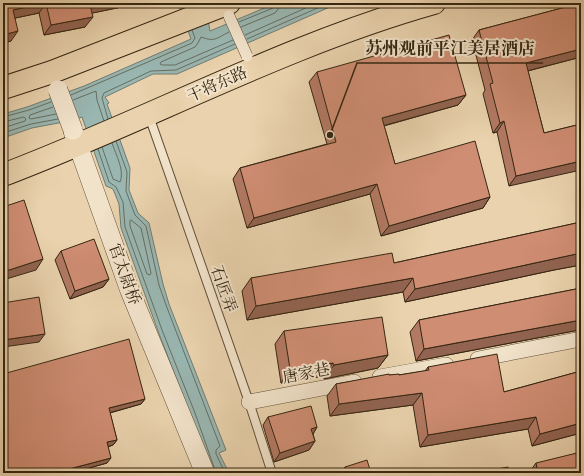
<svg xmlns="http://www.w3.org/2000/svg" width="584" height="476" viewBox="0 0 584 476" font-family="'EB Garamond','Noto Serif SC',serif">
<style>
.water{fill:#99b6b1;stroke:#717c71}
.lines{fill:none;stroke-linecap:round;stroke-linejoin:round}
.shore{stroke:#676e61;stroke-width:1}
.service-casing{stroke:#625138;stroke-width:10}
.minor-casing{stroke:#625138;stroke-width:16}
.tertiary-casing{stroke:#625138;stroke-width:20}
.primary-casing{stroke:#352611;stroke-width:24}
.service{stroke:#f1e2ca;stroke-width:8}
.minor{stroke:#f1e2ca;stroke-width:15}
.tertiary{stroke:#f1e2ca;stroke-width:19}
.primary{stroke:#e9d2ad;stroke-width:22}
.pedestrian-bridge-casing{stroke:#625138;stroke-width:12;stroke-linecap:butt}
.tertiary-bridge-casing{stroke:#625138;stroke-width:20;stroke-linecap:butt}
.pedestrian-bridge{stroke:#f1e2ca;stroke-width:11}
.tertiary-bridge{stroke:#f1e2ca;stroke-width:19}
.wall{fill:#b27963;stroke:#352611}
.shaded-wall{fill:#916350;stroke:#352611}
.building{fill:#cf8d73;stroke:#352611}
.labels{text-anchor:middle;dominant-baseline:central;stroke-width:4;stroke-linejoin:round;paint-order:stroke}
.street-label{font-size:16px;fill:#352611;stroke:#f1e2ca}
.leader{fill:none;stroke:#352611;stroke-width:1.5}
.callout-dot{fill:#352611;stroke:#f1e2ca;stroke-width:1.5}
.callout-label{font-size:17px;text-anchor:middle;font-weight:bold;fill:#352611;stroke:#f1e2ca;stroke-width:4;stroke-linejoin:round;paint-order:stroke}
</style>
<rect width="100%" height="100%" fill="#e9d2ad"/>
<filter id="stains"><feTurbulence type="fractalNoise" baseFrequency=".005" numOctaves="4"/><feColorMatrix values="0 0 0 0 .2 0 0 0 0 .09 0 0 0 0 .02 0 0 0 .5 -.17"/></filter>
<radialGradient id="worn" r=".72"><stop offset=".6" stop-color="#630" stop-opacity="0"/><stop offset="1" stop-color="#630" stop-opacity=".3"/></radialGradient>
<path class="water" d="M178 3H205L210 31 276 3H339L177 74H153L105 97 109 103 107 104 130 168 129 190 138 213 149 223 163 284 169 304 226 450 219 453 229 473H213L158 331 121 228 119 204 113 189 106 186 82 117 69 121 32 128 3 138V114L27 107 84 86 191 39Z"/>
<g class="lines">
<path class="shore" d="M239 22 273 8 275 3
M241 27 275 13 279 8 280 3
M229 32C215 39 215 42 201 37L198 43 195 47 161 62 160 64 162 65H175L233 40
M245 35 317 3
M247 39 329 3
M71 95 192 43 195 38 192 30
M73 100 96 91 97 100 104 121
M53 107 30 115 29 118 31 119 56 114
M3 117 29 110 51 102
M108 119 102 98 104 93 151 71 176 70 235 44
M3 122 24 117 26 119 25 121 3 128
M3 133 31 124 58 119
M116 141 127 172 126 191 135 215 146 226 159 285 166 305 220 446 216 450V454L225 473
M102 147 113 179 120 182C125 171 116 155 112 143
M98 149 109 182 116 187 123 202 125 227 162 330 195 413 216 473
M131 220 141 228 151 273 150 275 147 274 130 226V221Z"/>
<defs>
<path id="service" d="M149 116 249 402 272 473"/>
<path id="minor" d="M478 359 581 339
M380 377 446 365
M249 402 354 382"/>
<path id="tertiary" d="M73 131 130 291 205 473"/>
<path id="primary" d="M3 88 52 72 229 3
M3 175C148 120 285 45 434 3"/>
</defs>
<use href="#service" class="service-casing"/>
<use href="#minor" class="minor-casing"/>
<use href="#tertiary" class="tertiary-casing"/>
<use href="#primary" class="primary-casing"/>
<use href="#service" class="service"/>
<use href="#minor" class="minor"/>
<use href="#tertiary" class="tertiary"/>
<use href="#primary" class="primary"/>
<defs>
<path id="pedestrian-bridge" d="M229 16 247 56"/>
<path id="tertiary-bridge" d="M58 90 73 130"/>
</defs>
<use href="#pedestrian-bridge" class="pedestrian-bridge-casing"/>
<use href="#tertiary-bridge" class="tertiary-bridge-casing"/>
<use href="#pedestrian-bridge" class="pedestrian-bridge"/>
<use href="#tertiary-bridge" class="tertiary-bridge"/>
</g>
<path class="wall" d="M3 3H141L92 13 85 27 44 35 39 13 15 18 11 41 3 43Z
M581 3V57L528 71 544 133 581 124 509 186 497 132 493 133 483 94 485 90 472 40 479 30Z
M317 72 466 95 458 105 384 126 395 164 490 197 483 208 381 236 370 194 247 228 233 179 240 168 327 144 309 82Z
M581 222V265L554 270 405 302 403 292 247 320 242 291 251 278 394 263Z
M61 251 109 279 103 287 70 299 55 260Z
M581 288V331L579 330 416 361 410 332 419 320Z
M284 331 388 355 378 368 324 379V376L281 383 275 344Z
M428 367 504 392 581 371V433L532 446 528 429 420 447 413 405 330 416 327 396 336 384 389 375H399L425 371Z
M3 374 145 399 141 404 110 413 117 440 113 445 108 447 107 463 71 473H3Z
M268 417 317 427 313 434 315 441 309 450 274 462 263 425Z
M536 463 538 473H529Z
M345 467 371 473H341Z"/>
<path class="shaded-wall" d="M46 3 39 13 6 20 13 10Z
M99 3H141L83 15 90 5Z
M93 17 85 27 44 35 51 25Z
M18 31 11 41 3 43V35Z
M581 49V57L519 73 526 63Z
M466 95 458 105 375 128 382 118Z
M504 121 497 132 493 133 500 123Z
M581 161V170L509 186 516 176Z
M377 184 370 194 247 228 254 218Z
M490 197 483 208 381 236 389 226Z
M581 253V265L554 270 405 302 415 289Z
M43 259 36 270 3 280V272Z
M413 278 403 292 247 320 256 306Z
M109 279 103 287 70 299 75 291Z
M581 320V331L579 330 416 361 424 349Z
M45 334 39 342 3 347V340Z
M388 355 378 368 324 379 334 365Z
M333 363 324 376 281 383 290 369Z
M422 393 413 405 330 416 339 404Z
M145 399 141 404 105 414 109 408Z
M536 417 528 429 420 447 428 435Z
M581 423V433L532 446 540 434Z
M317 427 312 436 311 429Z
M117 440 113 445 103 448 107 442Z
M315 441 309 450 274 462 280 453Z
M111 458 107 463 71 473H54Z"/>
<path class="building" d="M3 3H45L13 10 18 31 3 35Z
M46 3H99L90 5 93 17 51 25Z
M581 3V49L526 63 544 133 581 124V161L516 176 504 121 500 123 490 84 493 83 479 30Z
M449 35 466 95 382 118 395 164 475 141 490 197 389 226 377 184 254 218 240 168 336 142 317 72Z
M24 200 43 259 3 272V207Z
M581 222V253L415 289 413 278 256 306 251 278 392 253 394 263Z
M94 239 109 279 75 291 61 251Z
M581 288V320L424 349 419 320Z
M39 297 45 334 3 340V303Z
M382 317 388 355 334 365 333 363 290 369 284 331Z
M129 339 145 399 109 408 117 440 107 442 111 458 54 473H8L3 447V435H6L3 421V374Z
M497 354 504 392 581 371V423L540 434 536 417 428 435 422 393 339 404 336 384 389 374V375L399 374V375L429 370 428 367Z
M311 406 317 427 311 429 315 441 280 453 268 417Z
M581 452V473H538L536 463Z
M367 460 371 473H346L345 467Z
M508 467 509 473H476Z"/>
<g class="labels">
<g class="street-label">
<text transform="translate(217 84) rotate(-24)">干将东路</text>
<text transform="translate(125 274) rotate(70)">官太尉桥</text>
<text transform="translate(224 289) rotate(71)">石匠弄</text>
<text transform="translate(306 373) rotate(-11)">唐家巷</text>
</g>
</g>
<path class="leader" d="M330 135L357 63H543"/>
<circle class="callout-dot" cx="330" cy="135" r="4"/>
<g class="callout-label">
<text x="450" y="54">苏州观前平江美居酒店</text>
</g>
<rect width="584" height="476" fill="none" stroke="#e9d2ad" stroke-width="16"/>
<rect x="4" y="4" width="576" height="468" fill="none" stroke="#352611" stroke-width="2"/>
<rect x="8" y="8" width="568" height="460" fill="none" stroke="#352611"/>
<rect width="100%" height="100%" filter="url(#stains)"/>
<rect width="100%" height="100%" fill="url(#worn)"/>
</svg>
